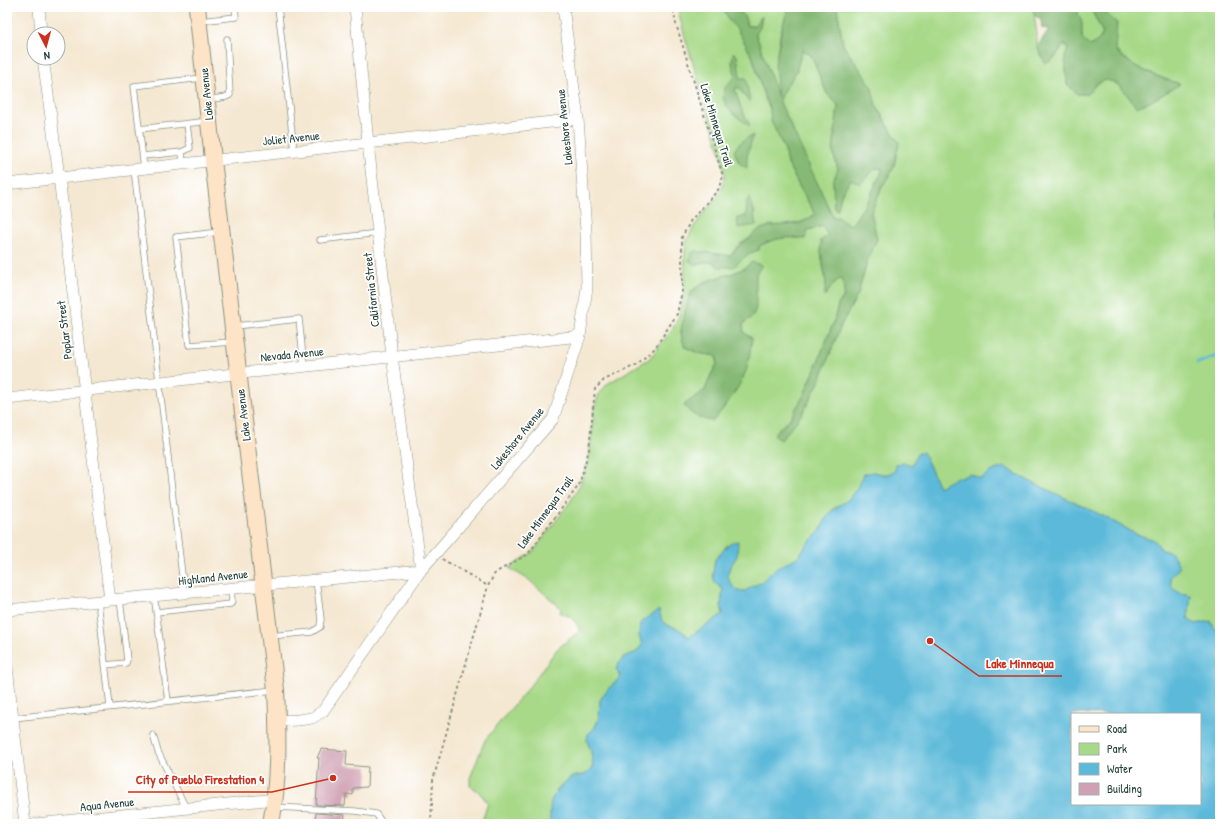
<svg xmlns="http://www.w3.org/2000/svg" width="1227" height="831" viewBox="0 0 1227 831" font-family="'Patrick Hand',sans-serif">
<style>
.green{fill:#a7d988;stroke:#638b5e;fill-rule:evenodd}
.forest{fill:#85b974;stroke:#527b54;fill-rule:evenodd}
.water{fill:#5bb9d9;stroke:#3d7b86;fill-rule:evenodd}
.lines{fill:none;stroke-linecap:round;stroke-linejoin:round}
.stream{stroke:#5bb9d9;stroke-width:3}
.building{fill:#d0a1b4}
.lane-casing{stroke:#8a9283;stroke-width:7}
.street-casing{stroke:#8a9283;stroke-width:12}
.secondary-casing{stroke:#8a9283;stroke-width:18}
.path{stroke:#8a9283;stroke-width:2;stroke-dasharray:3 3;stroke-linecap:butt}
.lane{stroke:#fff;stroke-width:5.5}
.street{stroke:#fff;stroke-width:11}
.secondary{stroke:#fee4c6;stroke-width:16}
.labels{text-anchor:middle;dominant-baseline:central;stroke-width:3.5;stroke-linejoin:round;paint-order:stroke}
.street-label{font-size:12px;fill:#1f3d34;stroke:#fff}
.leader{fill:none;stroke:#c8321e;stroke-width:1.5}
.callout-dot{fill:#c8321e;stroke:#fff;stroke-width:1.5}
.callout-label{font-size:13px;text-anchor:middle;font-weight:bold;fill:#c8321e;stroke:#fff;stroke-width:3.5;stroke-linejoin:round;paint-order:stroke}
</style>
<rect width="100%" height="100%" fill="#fff"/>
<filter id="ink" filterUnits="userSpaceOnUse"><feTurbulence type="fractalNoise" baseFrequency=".025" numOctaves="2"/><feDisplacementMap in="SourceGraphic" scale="8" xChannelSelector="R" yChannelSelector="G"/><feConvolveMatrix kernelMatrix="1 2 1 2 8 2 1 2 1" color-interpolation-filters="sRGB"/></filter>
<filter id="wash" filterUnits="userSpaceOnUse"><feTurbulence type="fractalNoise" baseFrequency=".012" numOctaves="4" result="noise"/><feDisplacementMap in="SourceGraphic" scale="16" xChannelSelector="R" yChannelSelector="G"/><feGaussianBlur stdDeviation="0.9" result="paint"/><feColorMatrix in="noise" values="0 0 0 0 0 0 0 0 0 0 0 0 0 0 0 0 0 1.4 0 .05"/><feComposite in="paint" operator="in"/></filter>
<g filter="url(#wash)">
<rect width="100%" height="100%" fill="#f5e8d2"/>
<path class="green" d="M677 7H720L727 15 729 21 737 29 753 58 764 96 770 109 771 121 785 150 786 160 799 186 813 210 814 215 802 222 780 226 770 225 751 238 744 241 738 246 730 256C718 253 707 254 696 251L694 265C708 260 725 262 740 261 743 254 752 252 759 250V246C777 237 785 236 804 239L808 230 822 226 828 236 821 252 826 283 825 296 834 283 841 278 844 287V296L838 305 834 321 813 374 803 397 789 420 775 432 781 440 802 414 819 382 842 323 858 294 867 262 877 239 871 212 882 187 893 169 899 143 876 106 871 85 843 45 837 7H1033L1037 34V47L1044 60 1054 59 1064 43 1068 49 1065 57 1067 84 1077 94H1088L1096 84 1106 80 1114 82 1123 89 1150 102 1180 84C1155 76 1134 69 1115 50 1115 34 1110 18 1099 7H1220V631L1214 628 1211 621 1195 624 1188 618 1191 595 1180 593 1172 589 1170 578 1172 553 1162 550 1154 540 1136 534 1103 516 1023 478 1005 467C995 469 988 473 981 479L970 474 939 487 923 452 917 454 912 465 904 463C893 474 889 476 873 472L848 500 833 509 826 518 821 530 807 544 799 556 774 570 761 582 745 591H738L732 585 727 576 730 567 737 556 727 545 720 555 715 559 713 575 715 583 723 589 721 605 723 614 689 637C679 626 670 629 662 621L639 635 642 645 637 652 623 657 616 669 621 677 608 689 600 700 599 718 594 729 588 734 587 741 591 751 593 766C585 778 584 773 572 777 569 779 557 789 556 792 553 798 551 817 550 824H481L488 803 479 792 470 785V778L485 740 529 687 557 649 580 631 575 621 569 616 560 613 561 608 529 580 509 568 533 552 570 502 579 487 589 459 594 410 598 396 607 384 649 359 672 330 679 316 684 295 685 251 687 240 693 228 721 191 725 176 722 158 686 41ZM737 56 740 78 748 101 739 88 738 87 735 90 741 108 749 126 726 86 736 76 732 63ZM747 200 754 210 755 222 746 217ZM752 262 756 274 753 316 743 324 744 333 740 382 730 400 713 421 684 406 705 390 711 375 717 364V356L698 353 685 347C678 332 682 327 685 314 687 306 688 296 693 290 709 274 736 278 752 262Z
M736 7 756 8V7H789C776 40 774 63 779 99L783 91 796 72 802 50 811 55 827 94 838 105 833 152 838 169 833 181 834 206 837 210 842 193 851 179 860 184 875 169 882 168 881 174 874 187 871 197 855 220 850 225 838 217 834 218C803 159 775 98 756 34L760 27 758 20 754 26H748L744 16Z
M1076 7H1090L1103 33 1099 40 1090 46 1082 38 1081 23Z"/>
<path class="forest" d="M720 7H736L744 16 748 26H754L762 16 760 27 756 34 778 97 775 64 783 24 789 7H837L843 45 871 85 876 106 899 143 893 169 882 187 871 212 877 239 867 262 858 294 842 323 819 382 802 414 781 440 775 437V432L789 420 803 397 813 374 834 321 838 305 844 296V287L841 278 834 283 824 297 826 283 821 252V240L828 236 822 226 808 230 805 239C786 236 776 238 759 246V250C747 253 742 259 734 267H718L713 262H704L694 265 689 260 691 254 696 251C707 254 718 253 730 256 738 248 740 243 751 238V236C765 222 782 227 800 223 805 221 810 218 814 215L813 210 799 186 786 160 785 150 771 121 770 109 764 96 753 58 737 29 729 21 727 15ZM802 50 811 55 827 94 838 105 833 152 838 169 833 181 834 206 837 211 842 193 851 179 860 184 875 169 882 168 881 174 874 187 870 197 855 220 850 225 838 217H833L779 100 783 91 796 72Z
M1033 7H1076L1082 23V38L1090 46 1099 40 1103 33 1090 7H1099L1117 23 1115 50C1133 69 1156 76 1180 84L1150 102 1136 107 1123 89 1114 82 1106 80 1096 84 1088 94H1077L1067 84 1065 57 1068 49 1065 43C1059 50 1055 63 1044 63V60L1037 47 1049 29 1042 28 1041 19 1034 15Z
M733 53H735L737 56 740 78H746L750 102 748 101 739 88 737 87 735 90 741 108 750 126C738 118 714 103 727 85 729 82 733 79 736 76L732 63Z
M753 135 747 157V168L739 163 734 151C737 144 746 138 753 135Z
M749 198 754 210 755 222 757 225 738 228 737 218 746 216 747 200Z
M752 262 762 265 756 274V308L753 316 743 324 744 333 752 338C751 348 749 359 747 368 741 387 725 406 713 421 702 420 690 415 684 405L705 390 711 375 717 364V356L698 353 685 347C678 332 682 327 685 313 687 306 688 296 694 290 709 274 736 279 752 262Z"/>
<path class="water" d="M923 452 939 487 959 476 961 478 970 474 981 479C988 473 995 469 1005 467L1023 478 1103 516 1136 534 1154 540 1162 550 1172 553 1180 567 1170 578 1172 588 1180 593 1191 595 1188 618 1195 624 1211 621 1214 628 1220 631V824H550C550 807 548 800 561 787 565 783 567 779 573 777 585 774 585 778 593 766L591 751 587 741 588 734 594 729 599 718 600 700 608 689 621 677 616 669C623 656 624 657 637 652L642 645 639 635 640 623 659 610 662 621 666 625 677 628 689 637 723 614 721 605 723 589 715 583 713 575 715 559C723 553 727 542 738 541L737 556 730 567 727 576 732 585 738 591H745L761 582 774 570 799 556 807 544 821 530 826 518 834 509 848 500 857 488 863 474 873 472 886 475 895 471 896 465 904 463 912 465 917 454ZM1072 714H1200V804H1072Z"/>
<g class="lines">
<path class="stream" d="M1197 363 1220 355"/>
</g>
<g id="blocks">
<path class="building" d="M321 749 347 751 346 765 368 767 367 787 353 788V795L346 794 345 806 316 805 319 758H317Z
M316 813 345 815 344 823 320 824V822H315Z"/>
</g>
</g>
<g filter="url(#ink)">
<use href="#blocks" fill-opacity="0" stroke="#8a9283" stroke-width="1"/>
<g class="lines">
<defs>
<path id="lane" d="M278 7 294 151
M200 21 236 17 235 7
M207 100 226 97 230 95 227 39
M139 129 209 121
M143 156 182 152
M183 163 182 152 190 148 187 124
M144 168 134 86 202 78
M134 169 184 592
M220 232 176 237 189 345 233 342
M320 240 378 233
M235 326 299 319 304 366
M154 595 168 701
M98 601 110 707
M156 612 231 604 232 601 231 588
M270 636 312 632 320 627 321 619 316 580
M105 665 126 663 127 660 120 599
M13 718 274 690
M153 735 158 752 186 808
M275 807 355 811 376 814 383 824"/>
<path id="street" d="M39 7 41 34
M43 58 59 177 110 600
M7 184 578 119
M7 399 580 336
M7 610 421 570 392 356 368 143 355 7
M7 667 25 824
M277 721 298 720 312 718 323 711 421 570 553 419 580 336 587 288 586 231 578 119 563 7
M36 824 276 799"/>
<path id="secondary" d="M197 7 213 160 276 690C278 735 279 780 271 824"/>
</defs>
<use href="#lane" class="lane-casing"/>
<use href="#street" class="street-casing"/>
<use href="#secondary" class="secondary-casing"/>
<path class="path" d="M442 559 488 586
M431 824 433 780 488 586 495 573 528 554 579 485 589 450 595 389 604 380 636 365 655 348 677 314 682 291V237L691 220 718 190 723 176 676 24 673 7"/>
<use href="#lane" class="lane"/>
<use href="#street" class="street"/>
<use href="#secondary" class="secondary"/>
</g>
</g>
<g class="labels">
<g class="street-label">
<text transform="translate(206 94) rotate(-96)">Lake Avenue</text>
<text transform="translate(717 125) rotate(73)">Lake Minnequa Trail</text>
<text transform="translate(564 127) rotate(-96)">Lakeshore Avenue</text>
<text transform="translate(291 138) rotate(-6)">Joliet Avenue</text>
<text transform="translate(371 290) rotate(-96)">California Street</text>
<text transform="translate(64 330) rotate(-97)">Poplar Street</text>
<text transform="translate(292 354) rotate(-6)">Nevada Avenue</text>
<text transform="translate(243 415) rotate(-97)">Lake Avenue</text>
<text transform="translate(517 438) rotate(-51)">Lakeshore Avenue</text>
<text transform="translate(545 512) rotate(-54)">Lake Minnequa Trail</text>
<text transform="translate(213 577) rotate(-6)">Highland Avenue</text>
<text transform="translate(107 804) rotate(-6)">Aqua Avenue</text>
</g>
</g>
<path class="leader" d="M930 641L979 676H1062M333 778L272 792H128"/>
<g class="callout-dot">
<circle cx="930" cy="641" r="4"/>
<circle cx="333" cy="778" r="4"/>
</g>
<g class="callout-label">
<text x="1020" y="668">Lake Minnequa</text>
<text x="200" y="784">City of Pueblo Firestation 4</text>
</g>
<rect width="1227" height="831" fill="none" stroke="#fff" stroke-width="24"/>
<rect x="1071" y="713" width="130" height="92" fill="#ffffff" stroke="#a5b1ae"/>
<rect x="1079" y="726" width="20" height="6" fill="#fee4c6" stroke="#a5b1ae"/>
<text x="1107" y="733" font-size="12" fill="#1f3d34">Road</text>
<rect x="1079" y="743" width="20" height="12" fill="#a7d988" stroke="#a5b1ae"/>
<text x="1107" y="753" font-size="12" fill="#1f3d34">Park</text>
<rect x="1079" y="763" width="20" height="12" fill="#5bb9d9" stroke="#a5b1ae"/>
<text x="1107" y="773" font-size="12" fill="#1f3d34">Water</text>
<rect x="1079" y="783" width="20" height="12" fill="#d0a1b4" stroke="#a5b1ae"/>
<text x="1107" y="793" font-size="12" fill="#1f3d34">Building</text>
<g transform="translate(46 46) rotate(174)"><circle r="19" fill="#ffffff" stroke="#a5b1ae"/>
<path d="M0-3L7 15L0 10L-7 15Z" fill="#c8321e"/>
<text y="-6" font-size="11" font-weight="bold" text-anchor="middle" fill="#1f3d34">N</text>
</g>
</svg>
